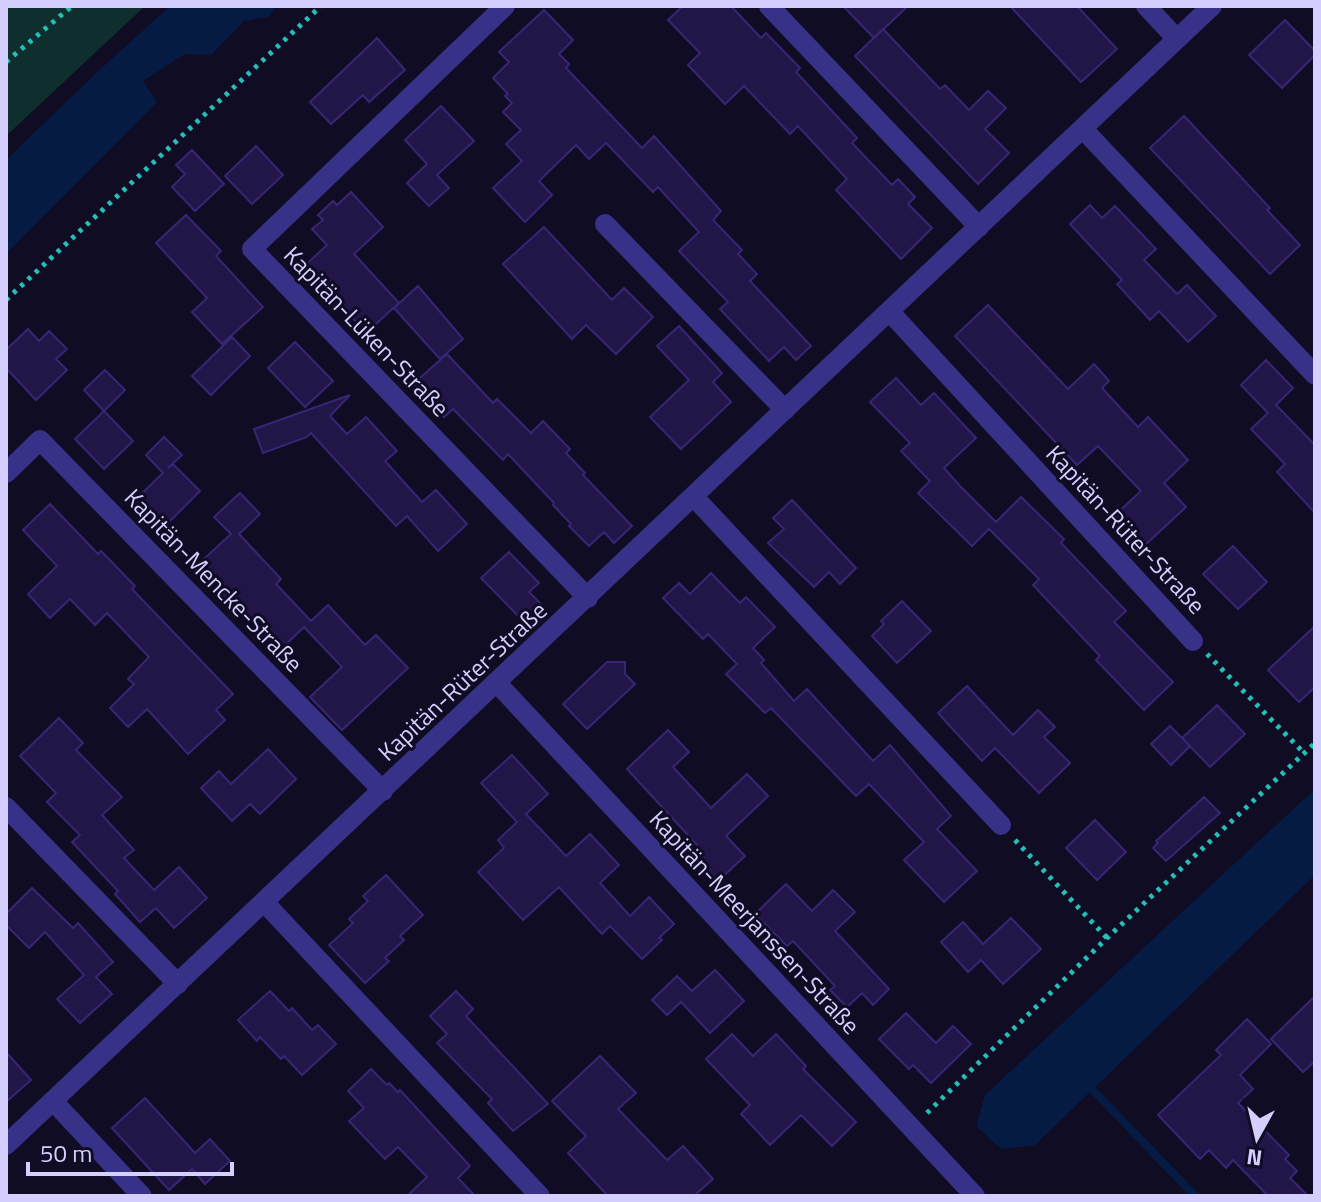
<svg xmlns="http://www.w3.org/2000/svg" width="1321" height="1202" viewBox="0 0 1321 1202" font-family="'Titillium Web',sans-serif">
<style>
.green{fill:#0e2f2e}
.water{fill:#051b44}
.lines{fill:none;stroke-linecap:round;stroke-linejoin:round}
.stream{stroke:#051b44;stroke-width:8}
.building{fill:#211647;stroke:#372675;stroke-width:2}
.path{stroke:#23bfb8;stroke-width:5;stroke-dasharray:4 6;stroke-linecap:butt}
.minor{stroke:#373287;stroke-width:20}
.labels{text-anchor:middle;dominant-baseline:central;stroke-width:6;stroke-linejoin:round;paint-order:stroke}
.street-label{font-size:24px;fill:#d5cfff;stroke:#100c24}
</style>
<rect width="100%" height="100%" fill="#100c24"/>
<path class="green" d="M6 6H145L6 136Z"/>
<path class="water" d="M170 6H277L268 17 244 21 211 55 185 54 143 81 157 102 6 254V160L95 74Z
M1315 789V875L1035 1145 1001 1149 976 1126 985 1095Z"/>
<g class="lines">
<path class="stream" d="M1093 1090 1195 1196"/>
</g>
<path class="building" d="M683 6H731L761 38 766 33 800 68 796 72 857 138 852 143 892 185 898 179 915 197 908 204 932 228 901 259 836 190 847 179 798 126 790 134 744 86 725 104 688 65 700 53 668 20Z
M843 6H908L874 38Z
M1010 6H1077L1117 49 1081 82Z
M544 10 573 40 559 54 569 64 566 68 642 148 654 136 721 211 713 220 742 250 738 254 757 274 750 281 811 346 796 360 784 347 769 361 720 309 728 302 679 251 699 232 658 187 653 192 606 143 589 159 576 145 539 181 552 195 525 222 493 188 522 161 506 144 521 130 503 112 512 103 505 96 508 94 493 78 509 62 499 52Z
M1285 20 1315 51V55L1282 88 1249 55Z
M883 29 940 89 945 85 969 110 988 91 1006 108 985 129 1009 153 978 184 855 56Z
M377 38 405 70 369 102 363 95 331 124 310 102Z
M441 106 474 141 437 175 449 188 429 206 407 183 427 164 405 140Z
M1184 116 1270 208 1267 210 1300 245 1270 274 1150 148Z
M256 146 283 175 252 204 225 176Z
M192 150 224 184 195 211 172 187 185 174 176 165Z
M351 192 383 227 354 254 399 303 366 333 331 294 326 299 299 271 327 245 312 229 323 220 318 215 333 201 337 205Z
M1090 205 1102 218 1115 206 1156 249 1144 260 1177 294 1187 285 1216 316 1188 342 1159 311 1150 320 1117 284 1122 280 1070 224Z
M186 215 221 251 216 256 263 307 222 344 192 312 207 298 156 243Z
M544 227 612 300 624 288 653 317 616 354 586 325 572 339 503 264Z
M418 286 463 339 440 359 394 308Z
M988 305 1068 389 1094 364 1109 381 1102 388 1138 427 1148 417 1188 460 1164 483 1186 507 1144 546 1115 515 1141 491 1098 446 1077 465 955 336Z
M679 326 722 373 713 382 731 402 681 449 650 417 689 380 657 346Z
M28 329 39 341 49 331 67 349 56 359 67 370 36 400 6 368V350Z
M232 337 250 356 211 395 192 376Z
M295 342 333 381 305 407 268 368Z
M447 354 493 403 497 399 531 433 543 421 570 449 566 453 585 473 583 475 632 526 614 543 604 532 589 546 569 526 571 524 553 505 554 503 508 454 503 460 453 409 444 417 413 384Z
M1266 360 1293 388 1276 405 1315 445V513L1277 472 1285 464 1251 429 1268 413 1241 385Z
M105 370 125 390 104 411 84 390Z
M896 378 921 405 934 393 976 438 944 468 960 486 996 522 1021 497 1064 539 1061 543 1126 611 1114 622 1173 682 1144 710 1096 660 1100 656 1033 585 1039 579 989 529 972 546 918 493 930 481 901 451 910 443 870 402Z
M350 395 330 416 347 434 366 417 397 451 385 461 422 502 436 490 467 524 438 551 407 516 396 526 311 433 307 437 263 453 254 429Z
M104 411 133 441 104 469 75 439Z
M164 437 182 455 168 468 173 464 200 491 160 531 132 503 163 473 146 455Z
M240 493 260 514 239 534 281 579 276 584 311 621 328 605 365 645 376 635 408 668 342 730 310 697 342 667 304 627 278 652 259 632 263 630 229 595 224 599 194 568 231 534 214 517Z
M792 500 856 568 840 584 829 572 814 587 768 543 784 529 773 518Z
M50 504 98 554 101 551 135 586 132 589 233 694 216 710 225 720 188 754 147 709 128 727 110 708 134 684 128 679 149 657 107 613 95 625 70 599 50 618 28 594 57 566 23 530Z
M1233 546 1267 582 1238 609 1203 574Z
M509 552 539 583 529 592 541 604 523 621 481 578Z
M711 573 740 603 746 597 775 627 753 648 764 660 761 663 794 701 807 689 873 761 890 745 951 816 937 829 977 871 944 902 904 860 924 842 869 784 856 796 771 708 765 713 726 674 737 664 708 634 703 639 663 598 679 583 690 594Z
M902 601 931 631 897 663 872 636 884 624 881 621Z
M1315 626V687L1299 702 1268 670Z
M607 662H625V674L635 684 587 729 563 704Z
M967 686 1013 735 1038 710 1055 727 1044 737 1070 763 1039 793 995 748 982 761 938 713Z
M1217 705 1245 734 1210 767 1182 738Z
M59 718 83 743 76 750 122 797 102 815 134 850 124 858 154 890 179 867 207 898 174 928 156 908 140 922 115 894 118 891 72 842 80 835 47 802 56 793 20 756Z
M1170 726 1190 746 1171 765 1151 744Z
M668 730 689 752 673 767 711 808 747 774 768 796 726 836 745 856 718 881 691 853 698 846 627 769Z
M268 749 296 779 260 814 250 804 232 821 201 788 219 771 231 784Z
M512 755 548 794 526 814 566 856 590 834 619 865 600 883 630 916 649 897 674 924 659 938 662 940 642 959 610 926 602 934 559 887 523 920 478 872 504 848 498 840 517 822 481 783Z
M1204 797 1220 813 1166 861 1153 848 1158 843 1156 841Z
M1095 820 1126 852 1097 880 1066 848Z
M386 875 423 915 400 936 404 940 385 958 389 961 365 983 329 945 353 923 349 919 368 901 363 896Z
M786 884 812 911 833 890 855 912 835 931 889 989 873 1005 862 993 847 1007 830 990 835 986 793 941 787 946 755 914Z
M32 888 73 928 78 923 113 962 96 977 112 994 80 1023 57 999 84 975 45 932 29 948 6 925V914Z
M1011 918 1041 949 1003 984 981 960 968 972 941 942 963 922 983 944Z
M715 970 744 1001 710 1033 681 1002 667 1015 652 1000 677 976 692 991Z
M270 991 289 1011 292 1008 312 1030 318 1025 336 1044 302 1075 284 1056 281 1059 260 1037 257 1041 238 1020Z
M456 991 473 1009 466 1016 548 1104 513 1131 488 1103 492 1099 437 1043 447 1034 430 1016Z
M1315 996V1061L1303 1072 1271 1039Z
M906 1013 936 1043 953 1026 971 1044 931 1083 913 1065 909 1069 879 1039Z
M1247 1019 1271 1044 1240 1075 1253 1089 1238 1103 1289 1155 1285 1159 1297 1171 1290 1178 1308 1196H1268L1233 1160 1226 1168 1209 1150 1200 1159 1158 1115 1221 1055 1216 1050Z
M732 1034 753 1056 776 1034 806 1066 803 1069 856 1122 832 1146 801 1115 770 1145 741 1114 750 1105 706 1059Z
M6 1052 31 1080 6 1102Z
M600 1056 636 1093 618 1109 667 1160 683 1146 713 1179 694 1196H608L568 1153 586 1136 552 1101Z
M371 1069 387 1085 389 1083 398 1092 400 1090 470 1166 458 1178 475 1196H407L427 1177 398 1147 385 1159 349 1121 364 1108 348 1091Z
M145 1098 195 1153 210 1139 230 1161 205 1184 192 1169 169 1190 112 1128Z"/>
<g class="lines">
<path class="path" d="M6 62 72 6
M6 300 321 6
M1207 654 1304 753
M1015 840 1107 938
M927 1113 1107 938 1315 743"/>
<path class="minor" d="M505 6 252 249 588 598
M769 6 979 227
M1146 6 1177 39
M1083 129 1315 375
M605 224 785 410
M890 312 1193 641
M6 473 40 440 383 791
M694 497 1001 825
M497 683 975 1196
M6 807 178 984
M264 902 540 1196
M53 1101 142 1196
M6 1145 1212 6"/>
</g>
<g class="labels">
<g class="street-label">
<text transform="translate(367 331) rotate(46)">Kapitän-Lüken-Straße</text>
<text transform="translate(1126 529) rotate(47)">Kapitän-Rüter-Straße</text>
<text transform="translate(214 580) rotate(46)">Kapitän-Mencke-Straße</text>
<text transform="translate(462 681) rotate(-43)">Kapitän-Rüter-Straße</text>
<text transform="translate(755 922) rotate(47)">Kapitän-Meerjanssen-Straße</text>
</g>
</g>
<rect width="1321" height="1202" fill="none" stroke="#d5cfff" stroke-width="16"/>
<g transform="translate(1257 1138) rotate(188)" stroke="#100c24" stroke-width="6" paint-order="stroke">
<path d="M0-6L14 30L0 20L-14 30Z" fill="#d5cfff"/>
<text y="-12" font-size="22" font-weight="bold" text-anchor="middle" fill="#d5cfff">N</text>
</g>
<path d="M28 1162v12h204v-12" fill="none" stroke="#d5cfff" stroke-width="4"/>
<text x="40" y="1162" font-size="24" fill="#d5cfff" stroke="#100c24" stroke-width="6" paint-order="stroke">50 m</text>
</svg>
